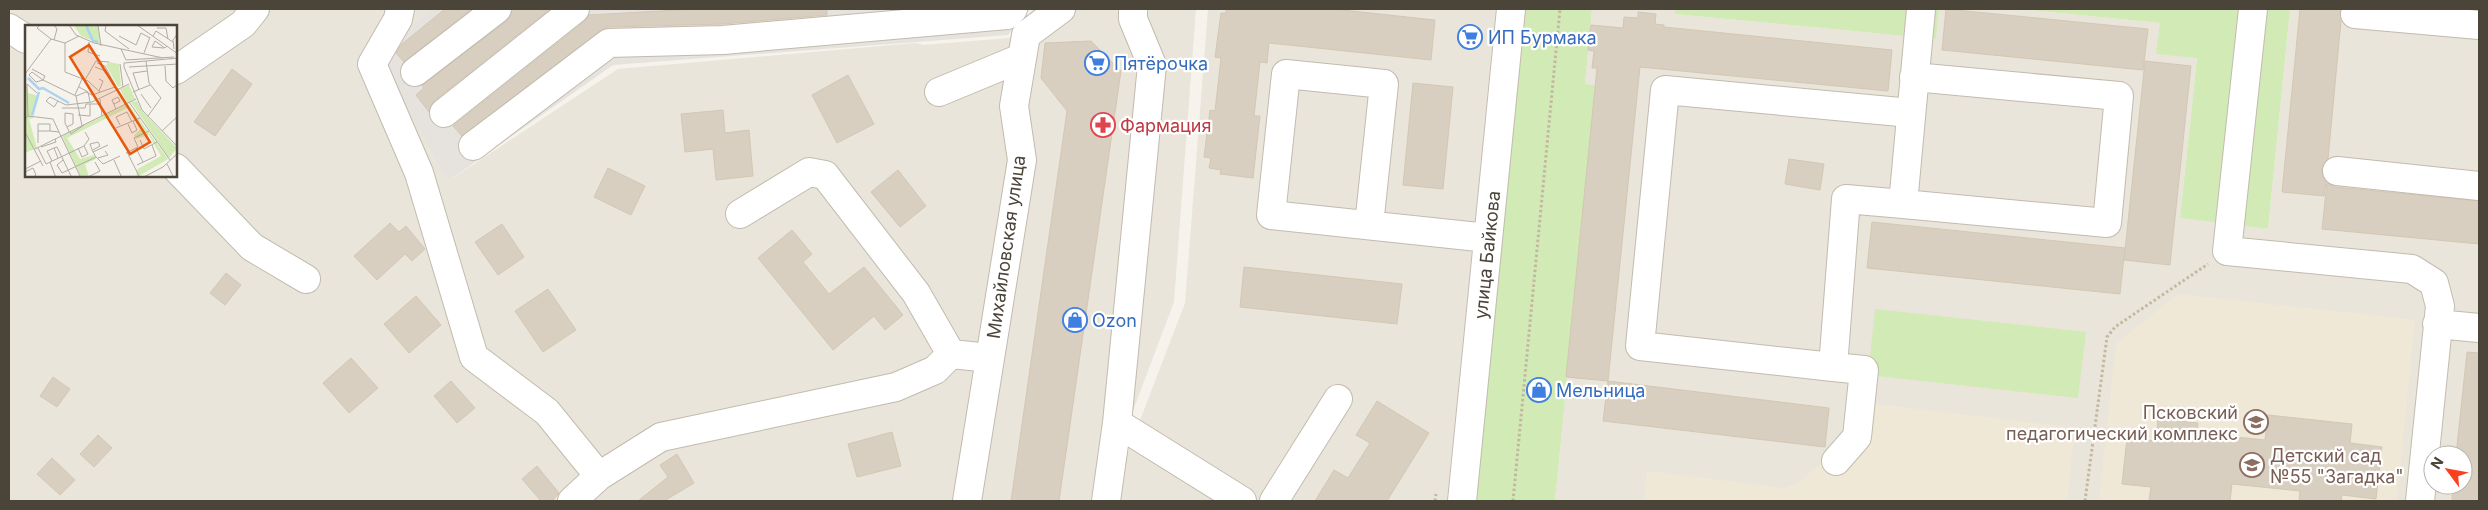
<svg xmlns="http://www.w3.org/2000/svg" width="2488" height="510" viewBox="0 0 2488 510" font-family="Inter,sans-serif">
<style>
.residential{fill:#eae5da;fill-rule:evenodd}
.industrial{fill:#e6e2dd}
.education{fill:#efe8d6}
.green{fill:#d2eab5}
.building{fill:#d8cfc1;stroke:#d3c7b4}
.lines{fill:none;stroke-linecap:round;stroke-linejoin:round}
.minor-casing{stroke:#c2bbae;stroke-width:30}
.path{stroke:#c4b79f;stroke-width:3;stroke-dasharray:2.5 2.5;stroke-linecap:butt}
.minor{stroke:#fff;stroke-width:28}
.labels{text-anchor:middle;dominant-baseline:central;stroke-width:4.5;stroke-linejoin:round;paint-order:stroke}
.shop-label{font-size:18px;fill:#366cbe;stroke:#fff;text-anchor:start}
.health-label{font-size:18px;fill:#be3a42;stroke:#fff;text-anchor:start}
.street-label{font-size:18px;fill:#4b4439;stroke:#fff}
.education-label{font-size:18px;fill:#785e54;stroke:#fff;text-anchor:end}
.inset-river{fill:none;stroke:#a9d4f2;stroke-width:2.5}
.inset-road{fill:none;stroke:#b2ada4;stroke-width:1}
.view{fill:#e8590c;fill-opacity:0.15;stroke:#e8590c;stroke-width:2.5}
.inset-edge{fill:none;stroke:#4b4439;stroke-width:2.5}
</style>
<rect width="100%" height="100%" fill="#f6f3ec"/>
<path class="residential" d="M9 9H432L389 43 448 181 618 69 916 43 923 45 1009 38 1033 9H1196L1174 302 1099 501H9ZM26 26H176V176H26Z
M1208 9H1496L1447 501H1109L1185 303Z
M1592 9H1675V14L1936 39 1939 9H2020L2160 23 2197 57 2180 218 2268 229 2290 9H2479V501H1555L1596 85 1585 84ZM2433 455H2463V485H2433Z"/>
<path class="industrial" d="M432 9H1030L1008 35 613 65 448 181 381 62 389 43Z"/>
<path class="education" d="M2178 294 2415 320 2397 501H2099L2116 344Z
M1876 404 2075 428 2067 501H1644L1647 471 1784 488 1798 483 1826 459 1842 471 1871 444Z"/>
<path class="green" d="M1524 9H1592L1585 84 1596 85 1555 501H1475Z
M1675 9H1939L1936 39 1675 14Z
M2020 9H2290L2268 229 2180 218 2197 58 2156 54 2160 23Z
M1875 309 2086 332 2078 398 1868 375Z"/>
<path class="building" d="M445 9H472L404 62 396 53 402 44Z
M512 9H550L434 101 429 112 416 95 424 88 422 85 507 21 511 15Z
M697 9H827V15L722 24 608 27 600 31 462 136 453 126 585 21 589 15Z
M1226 9H1333L1435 20 1431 60 1269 43 1267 63 1260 62 1254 116H1260L1253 178 1220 174 1221 170 1209 168 1211 158 1204 157 1210 110 1215 111 1221 58 1215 57 1221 13H1226Z
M1946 9 2148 29 2143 70 1942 50Z
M2300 9H2341V21L2328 159 2321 170 2326 181 2324 196 2282 192Z
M1638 12 1656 14 1655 24 1664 25V27L1892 50 1888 91 1640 67 1608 381 1566 377 1597 68H1592L1594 51 1588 50 1591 25 1623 28 1624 17 1638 18Z
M1091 41 1121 71 1059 501H1011L1067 111 1041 78 1045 43Z
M2145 61 2191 66 2170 265 2124 260Z
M232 69 252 84 215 136 194 122Z
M848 75 874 124 837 143 812 95Z
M1413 83 1453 87 1443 189 1403 185Z
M723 110 725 133 749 130 753 176 716 180 713 149 685 152 681 114Z
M1789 159 1824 164 1820 190 1785 184Z
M608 168 645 186 631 215 594 197Z
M898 170 926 206 900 227 871 192Z
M2327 183 2335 187 2479 201V244L2322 229Z
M1872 222 2125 248 2120 294 1867 268Z
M390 223 399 232 406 226 425 249 412 261 405 254 377 280 354 256Z
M502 224 524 257 498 275 475 242Z
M792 230 812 254 803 262 829 294 864 267 903 315 885 330 874 316 833 350 758 258Z
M1244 267 1402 284 1397 324 1240 307Z
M226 273 241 285 225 305 210 293Z
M548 289 576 330 543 352 515 311Z
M416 296 441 325 409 353 384 324Z
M2467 352 2479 353V501H2452L2453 485H2463V455H2456Z
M351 358 378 388 349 413 323 383Z
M53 377 70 389 57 407 40 396Z
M451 381 475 408 457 423 434 396Z
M1608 381 1829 408 1825 447 1603 421Z
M1377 401 1429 433 1387 501H1315L1334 470 1348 478 1370 443 1356 435Z
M2268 415 2352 424 2350 443 2382 447 2376 499 2342 495 2341 501H2299L2300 491 2232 484 2230 501H2149L2151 487 2122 484 2127 438 2156 441 2158 419 2198 423 2197 433 2265 440Z
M892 432 901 466 857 477 848 444Z
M98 435 112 448 94 467 80 454Z
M677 454 694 483 664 501H638L668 477 660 465Z
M52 458 75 480 60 495 37 474Z
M537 466 559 493 552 501H541L522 479Z"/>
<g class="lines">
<defs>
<path id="minor" d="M400 9 398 19 372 64 419 173 474 357 547 412 599 476
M2253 9 2227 251 2412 269 2434 283 2440 306 2420 501
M2355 14 2479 25
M9 28 26 39
M176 70 243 24 255 9
M415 72 497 9
M939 92 1021 58
M444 113 575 9
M473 146 609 43 723 40 1007 15 1013 9
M176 168 252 247 306 279
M2337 171 2479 186
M1903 204 2107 223 2119 96 1914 77
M740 214 809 172 825 175 916 293 951 354
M1369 225 1384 84 1286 74 1271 215 1488 238
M2437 324 2479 328
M1833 367 1640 346 1665 90 1911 113
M1117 423 1242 501
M1836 461 1857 437 1864 370 1833 367 1846 199 1903 204 1921 9
M572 501 599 476 661 437 896 387 935 370 951 354 990 358
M967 501 1022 160 1014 106 1026 35 1061 9
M1106 501 1117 423 1152 65 1133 19V9
M1274 501 1338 399
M1462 501 1511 9"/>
</defs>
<use href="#minor" class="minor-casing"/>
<path class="path" d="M1435 501 1436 494
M1513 501 1560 9
M2085 501 2107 337 2115 327 2208 264"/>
<use href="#minor" class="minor"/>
</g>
<defs>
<symbol id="supermarket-ring" viewBox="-11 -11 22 22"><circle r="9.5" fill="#fff" stroke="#3f7fe0" stroke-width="1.5"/><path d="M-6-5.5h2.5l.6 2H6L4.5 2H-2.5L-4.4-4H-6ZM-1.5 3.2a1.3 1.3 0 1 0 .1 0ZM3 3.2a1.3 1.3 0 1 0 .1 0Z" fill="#3f7fe0"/></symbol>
<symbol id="pharmacy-ring" viewBox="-11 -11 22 22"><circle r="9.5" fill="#fff" stroke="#e0444e" stroke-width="1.5"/><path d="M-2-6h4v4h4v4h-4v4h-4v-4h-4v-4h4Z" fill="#e0444e"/></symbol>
<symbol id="shop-ring" viewBox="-11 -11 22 22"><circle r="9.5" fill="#fff" stroke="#3f7fe0" stroke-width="1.5"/><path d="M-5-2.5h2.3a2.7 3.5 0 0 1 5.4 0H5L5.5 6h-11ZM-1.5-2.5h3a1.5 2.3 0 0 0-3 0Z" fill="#3f7fe0"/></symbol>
<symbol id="school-ring" viewBox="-11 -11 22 22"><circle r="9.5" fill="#fff" stroke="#8d6e63" stroke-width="1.5"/><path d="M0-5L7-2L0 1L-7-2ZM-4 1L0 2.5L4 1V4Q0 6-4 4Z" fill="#8d6e63"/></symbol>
</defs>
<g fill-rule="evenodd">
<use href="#supermarket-ring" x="1456" y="23" width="28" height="28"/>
<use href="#supermarket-ring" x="1083" y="49" width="28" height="28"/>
<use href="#pharmacy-ring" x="1089" y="111" width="28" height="28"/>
<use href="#shop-ring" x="1061" y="306" width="28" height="28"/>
<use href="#shop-ring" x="1525" y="376" width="28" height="28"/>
<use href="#school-ring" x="2242" y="408" width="28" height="28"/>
<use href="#school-ring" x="2238" y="451" width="28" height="28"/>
</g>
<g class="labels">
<g class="shop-label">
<text x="1488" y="37">ИП Бурмака</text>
<text x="1114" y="63">Пятёрочка</text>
<text x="1092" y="320">Ozon</text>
<text x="1556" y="390">Мельница</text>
</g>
<g class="health-label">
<text x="1120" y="125">Фармация</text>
</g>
<g class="street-label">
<text transform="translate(1006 247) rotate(-82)">Михайловская улица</text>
<text transform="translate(1487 255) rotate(-84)">улица Байкова</text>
</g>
<g class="education-label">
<text x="2238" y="412">Псковский<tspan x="2238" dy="21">педагогический комплекс</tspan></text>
<text x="2270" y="455" text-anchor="start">Детский сад<tspan x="2270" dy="21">№55 "Загадка"</tspan></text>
</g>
</g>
<g transform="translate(25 25)">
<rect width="152" height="152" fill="#f6f3ec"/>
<path d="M49 0H68L70 4 69 0H73L75 19 56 11ZM84 37 94 39 96 61 93 62 81 40ZM0 57 3 68 14 71 8 93 4 94 12 123 0 128ZM104 60 110 74 102 78 95 64ZM112 76 117 86 152 123 144 133 106 77ZM103 79 143 134 112 152 111 145 136 131 124 110 111 114 109 110 116 104 104 82 42 113 55 134 69 130 71 134 60 139 64 152H56L37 111Z" fill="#d2eab5"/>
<path class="inset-river" d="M61 0 68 16 73 17M3 53 14 64 18 63 44 78M7 90 14 67"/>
<path class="inset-road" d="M15 0 12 3 26 14M29 0 32 4 29 15M44 0 51 10 69 18 138 33M73 0 76 21M81 0 80 6 104 24M112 0 153 29M132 3H141L143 14M94 11 111 20 116 8 125 13M128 11 131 6 148 17M64 17 63 27 75 31M40 18V47L63 56 75 67M139 23 127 22 130 16 140 23 142 21M96 24 101 35 149 32M149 24 148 15 153 8M119 28 125 12M153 33 99 38V42L117 85 153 122M121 36 124 58 136 73 123 91M95 39 98 62M140 41 141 56 148 63 153 59M70 42 78 45 90 60 80 41 72 38M104 42 153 39M7 44 20 51 18 55 11 57 4 50 7 47 18 55 51 71M0 49 26 14 40 18 54 11M60 55 71 36 84 37M54 62 63 67 65 77M114 65 108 48 122 46M74 66 78 56 74 54M108 67 125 60M116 69 126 83M50 70 57 54M51 71 61 67 67 70 90 62M51 71 57 101M75 74 77 91M33 76 29 82 21 76 25 72 41 80 67 77 104 59M104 77 145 135M89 79 95 76 93 72 87 75 91 84M37 83H60L61 79H75M53 90 65 91V79M3 91 28 94 34 107M0 94 3 91 2 59 12 68M103 99 107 108 112 105 108 96M95 100 91 92 102 87 107 97M42 102 48 99V89L40 88V98L44 106V107M91 103 115 93M13 106V99H25V106H13V118M25 106 34 107 56 153M137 106 153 91M0 107 18 141M45 107 46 109 59 100M115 115 119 124 132 117M16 122 31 117 30 114M13 123 21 139 59 121 64 114 60 107M53 123 57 132 63 129 59 121M111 123 118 137M10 124 111 74M68 125 75 121 73 117 65 119 68 127M102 127 115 153M101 128 113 122 109 113 124 106M71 132 78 139 95 131M33 133 29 123 32 122 47 153M73 133 83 130 80 126M38 135 32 140 37 148 71 132 68 127 83 120M89 135 97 153M27 136 22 126 29 123M25 137 31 153M142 139 149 153M112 140 131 131 127 120M0 144 16 136M0 147 8 143 11 150 7 153M61 153 75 146 70 137M117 153 138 142 153 128"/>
<path class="view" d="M64 20 125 117 105 129 45 32Z"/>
<rect width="152" height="152" class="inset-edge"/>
</g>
<rect width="2488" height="510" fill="none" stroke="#4b4439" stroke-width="20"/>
<g transform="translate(2448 470) rotate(302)"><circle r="24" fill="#ffffff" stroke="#b7b4b0"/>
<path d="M0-4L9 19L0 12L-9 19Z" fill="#fc3f1d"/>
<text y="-8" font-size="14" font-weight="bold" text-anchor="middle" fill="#4b4439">N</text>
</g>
</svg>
